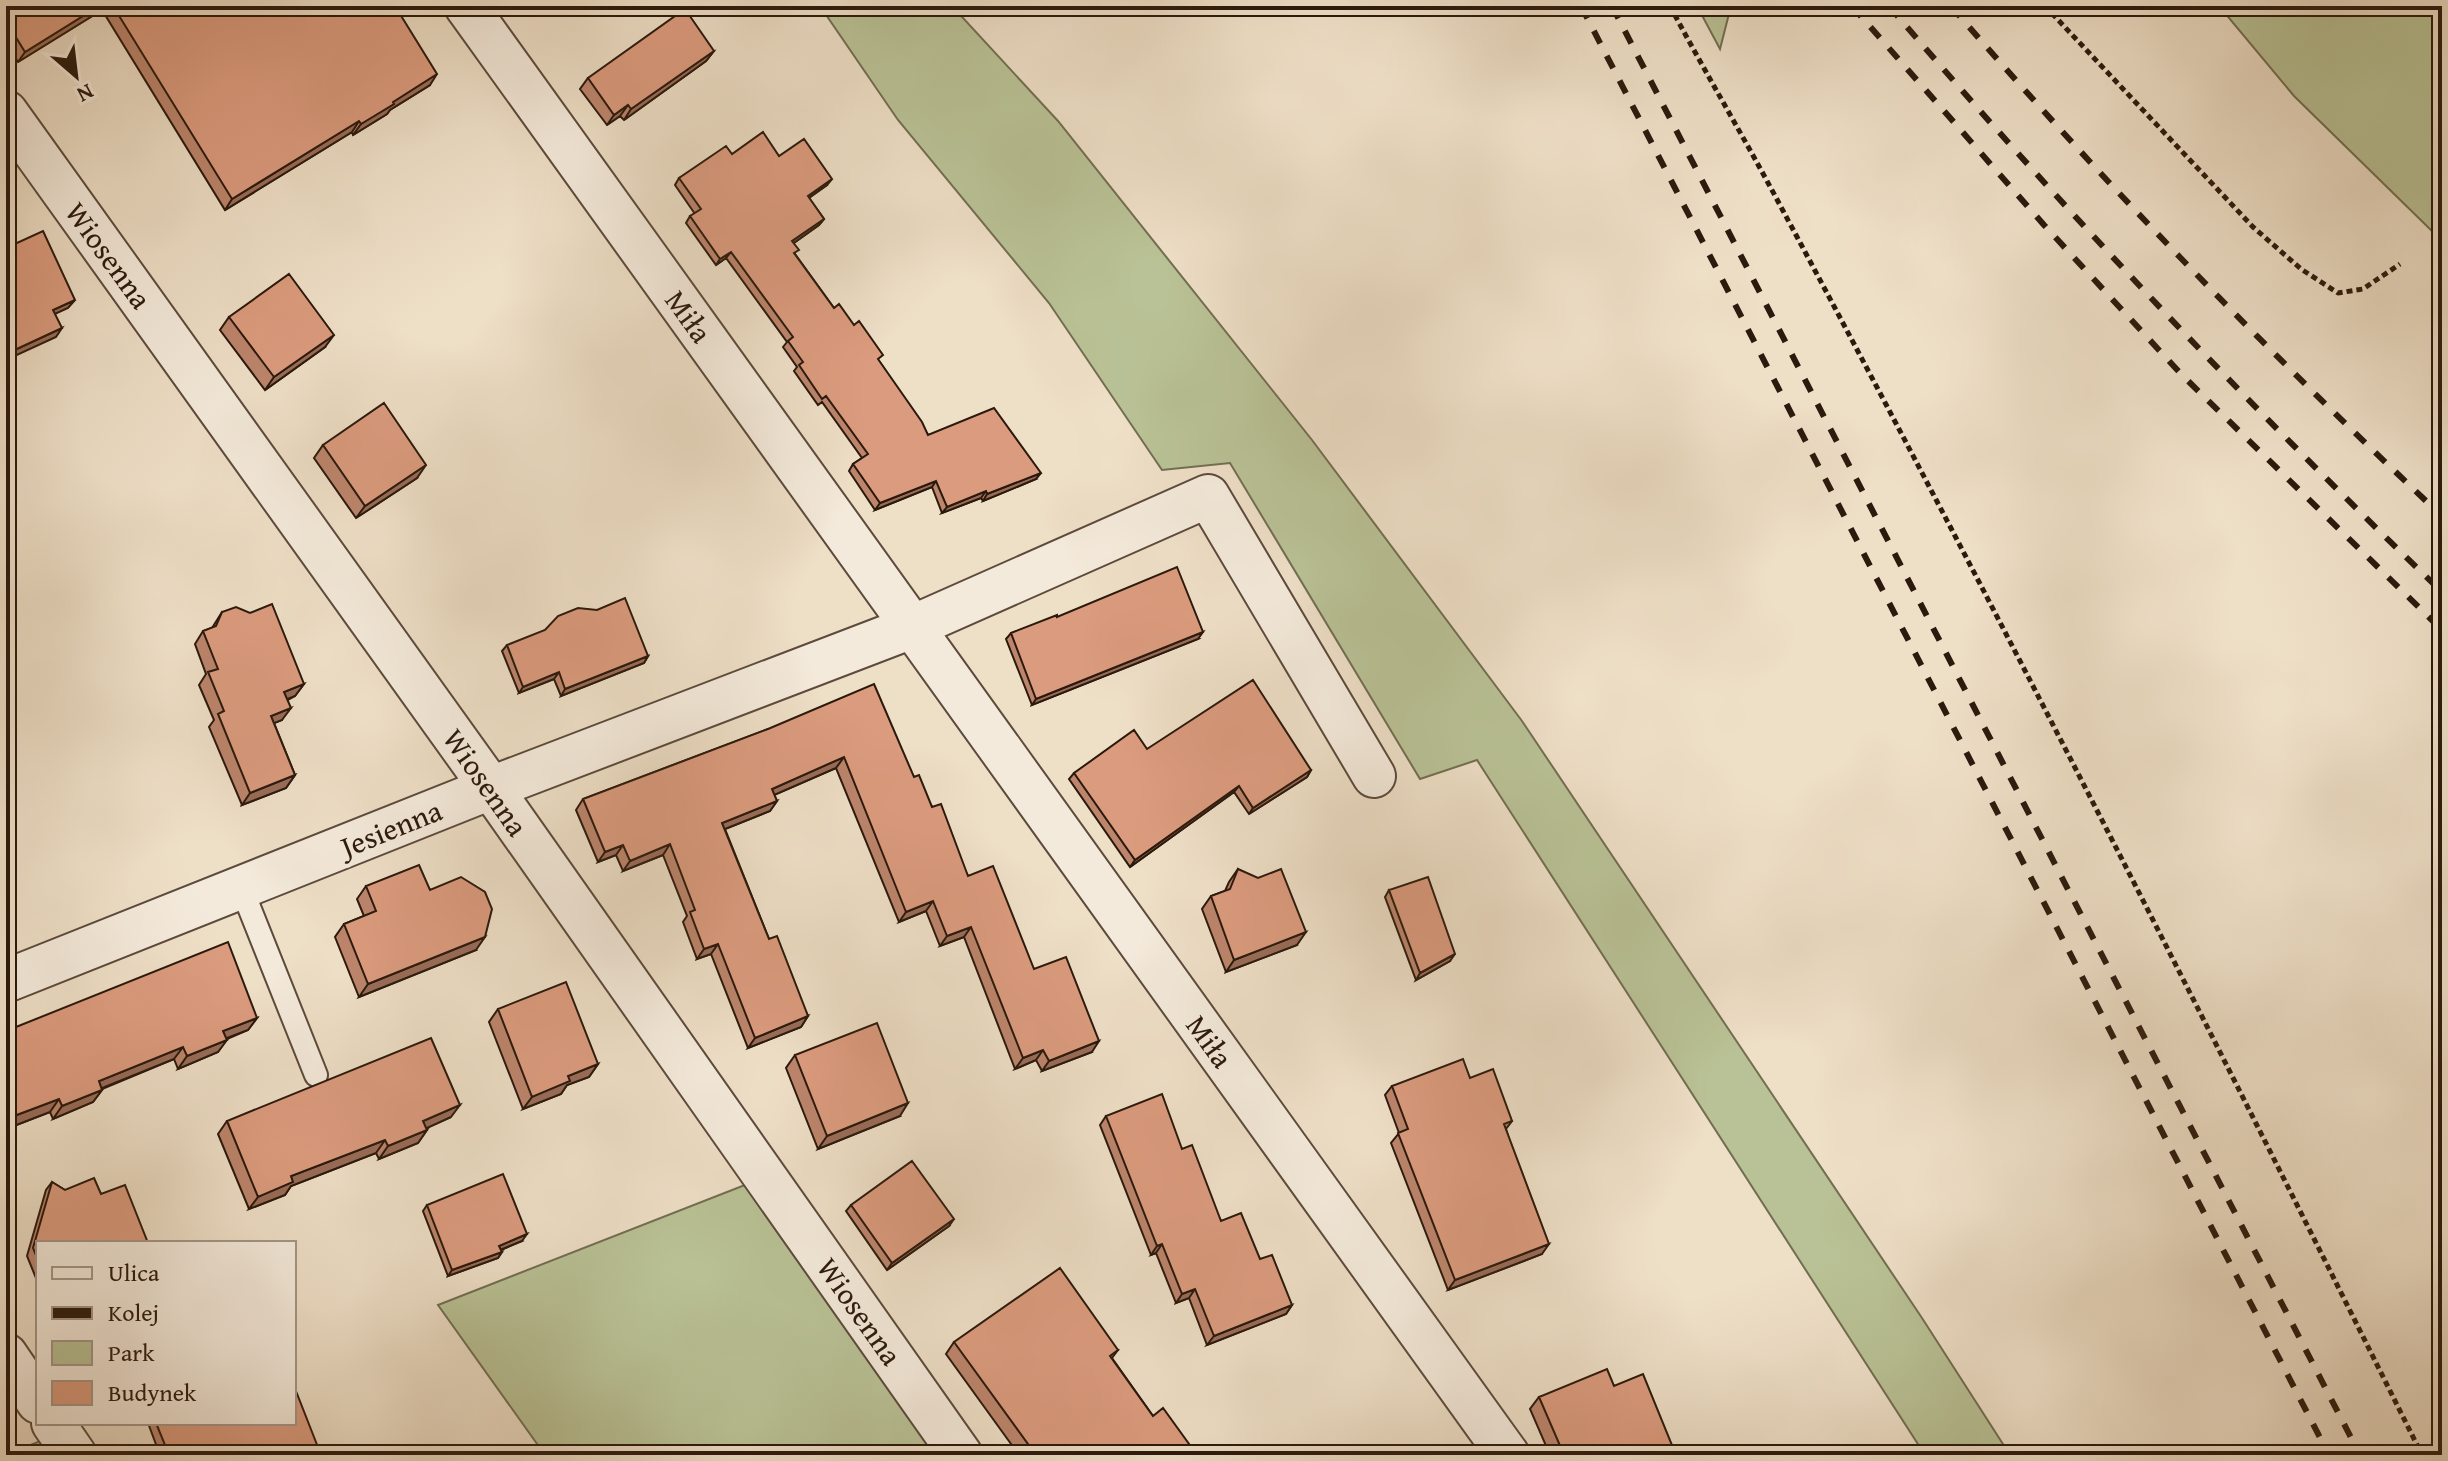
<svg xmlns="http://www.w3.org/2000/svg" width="2448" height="1461" viewBox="0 0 2448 1461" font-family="'Gentium Book Plus',serif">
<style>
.green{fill:#b9c296;stroke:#726e52;stroke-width:2}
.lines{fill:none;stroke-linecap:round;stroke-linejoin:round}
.lane-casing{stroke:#5c4a3c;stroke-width:26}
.street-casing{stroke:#5c4a3c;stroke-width:46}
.path{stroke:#2b190d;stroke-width:5;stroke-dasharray:6 4;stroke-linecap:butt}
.lane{stroke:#f4eadb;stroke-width:22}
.street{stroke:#f4eadb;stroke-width:42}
.rail{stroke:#2b190d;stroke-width:6;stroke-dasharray:14 14;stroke-linecap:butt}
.wall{fill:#bc856c;stroke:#2b190d;stroke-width:2}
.shaded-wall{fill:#996c58;stroke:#2b190d;stroke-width:2}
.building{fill:#db9b7e;stroke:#2b190d;stroke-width:2}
.labels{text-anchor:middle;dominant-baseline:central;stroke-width:8;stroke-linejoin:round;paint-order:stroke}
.street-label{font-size:30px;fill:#2b190d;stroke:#f4eadb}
</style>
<rect width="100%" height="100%" fill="#eedfc7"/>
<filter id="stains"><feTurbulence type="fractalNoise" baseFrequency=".0025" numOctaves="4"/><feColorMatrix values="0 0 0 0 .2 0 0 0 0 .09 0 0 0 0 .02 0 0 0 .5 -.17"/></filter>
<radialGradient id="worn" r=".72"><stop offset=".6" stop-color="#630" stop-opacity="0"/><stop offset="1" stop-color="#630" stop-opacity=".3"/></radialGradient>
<path class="green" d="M820 6H952L1058 121 1312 440 1522 721 1922 1318 2010 1455H1925L1477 760 1420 779 1230 463 1162 470 1049 303 898 120Z
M1697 6H1731L1720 49Z
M2219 6H2442V231L2436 235 2294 96Z
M750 1183 944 1455H545L438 1305Z
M60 1433 75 1455H6Z"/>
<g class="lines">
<defs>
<path id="lane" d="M241 887 316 1075"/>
<path id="street" d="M466 6 1508 1455
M6 112 491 788 961 1455
M6 981 491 788 912 627 1208 496 1374 776
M6 1355 38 1402
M53 1423 75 1455"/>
</defs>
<use href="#lane" class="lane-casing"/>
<use href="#street" class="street-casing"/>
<path class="path" d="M1670 6C1706 74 1745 139 1781 207 2002 619 2214 1037 2422 1455
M2045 6 2253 227 2301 269 2338 293 2363 289 2400 264"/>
<use href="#lane" class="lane"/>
<use href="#street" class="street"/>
<path class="rail" d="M1581 6 2329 1455
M1612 6 2360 1455
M1852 6 2044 225 2181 374 2442 630
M1889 6C2064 211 2248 405 2442 592
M1951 6C2105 185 2270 354 2442 516"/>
</g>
<path class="wall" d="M26 6H395L430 85 390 110 387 114 353 135 352 132 225 210 102 10 18 62 6 43V21Z
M714 51 706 61 624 120 620 116 607 125 580 89 588 78Z
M732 154 779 156 827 185 809 198 824 219 819 225 794 243 795 254 834 308 879 361 928 435 1036 479 983 501 981 498 942 513 932 487 875 510 849 471 853 464 862 458 822 402 818 405 794 371 797 367 783 347 787 342 726 258 716 265 686 223 690 216 695 214 675 185 679 178Z
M229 317 325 347 265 390 220 330Z
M323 445 417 478 356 518 314 458Z
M222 612 304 684 295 696 288 700 282 720 274 723 295 775 286 788 242 805 209 727 214 720 199 685 206 674 195 644 203 631 212 628Z
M1057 617 1198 639 1032 705 1006 639 1011 633Z
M507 645 648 656 644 663 561 696 554 679 519 693 502 651Z
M768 729 914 777 932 807 968 876 1092 1052 1042 1071 1036 1060 1015 1069 964 937 940 946 926 911 899 922 836 768 774 795 777 801 770 811 725 829 769 939 808 1016 801 1027 748 1048 711 954 697 959 683 922 687 916 663 855 623 871 616 855 598 862 576 810 583 799Z
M1147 749 1311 770 1307 777 1249 814 1234 792 1130 867 1069 779 1074 773Z
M1238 869 1297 945 1226 972 1202 909 1211 896 1225 891 1229 882Z
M366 886 476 950 359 997 335 937 344 924 364 916 357 899Z
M1389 890 1450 961 1416 980 1385 897Z
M498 1009 598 1064 589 1077 567 1085 561 1094 523 1109 489 1022Z
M257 1018 248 1030 227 1039 218 1052 178 1069 174 1059 102 1089V1090L93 1102 53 1119 50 1112 6 1129V1031Z
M795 1055 900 1116 818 1149 786 1068Z
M1470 1078 1512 1121 1506 1129 1542 1254 1448 1290 1391 1143 1399 1133 1385 1095 1392 1086Z
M1106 1116 1182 1149 1221 1221 1260 1259 1292 1305 1286 1314 1207 1345 1189 1298 1176 1303 1156 1253 1151 1255 1100 1125Z
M451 1117 426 1128 427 1130 418 1143 379 1159 376 1153 291 1186 285 1195 249 1209 218 1134 227 1121Z
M52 1182 65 1190 101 1194 38 1243V1283L27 1256 46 1190Z
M427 1205 522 1241 501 1250 502 1252 498 1258 448 1276 423 1211Z
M851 1205 949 1226 887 1270 846 1211Z
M954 1342 1118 1350 1112 1358 1153 1416 1197 1455H1019L946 1354Z
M1614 1386 1676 1455H1550L1530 1409 1539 1397Z
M148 1423H294L321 1455H160Z"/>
<path class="shaded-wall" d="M99 6H105L102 10 18 62 25 52Z
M714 51 706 61 624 120 631 109Z
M437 74 430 85 390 110 387 114 353 135 361 124 393 102Z
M628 105 620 116 607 125 614 115Z
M359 121 352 132 225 210 232 199Z
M832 179 827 185 803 202 808 196Z
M824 219 819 225 788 247 792 241Z
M731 252 726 258 716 265 720 259Z
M75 300 68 308 46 318 53 310Z
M62 328 56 337 6 360V354Z
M334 335 325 347 265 390 274 377Z
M426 465 417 478 356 518 365 506Z
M1041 473 1036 479 983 501 987 494Z
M936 481 932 487 875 510 880 503Z
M986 491 981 498 942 513 947 507Z
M1203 632 1198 639 1032 705 1036 699Z
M648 656 644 663 561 696 565 689Z
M559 672 554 679 519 693 523 687Z
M304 684 295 696 275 704 284 692Z
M291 708 282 720 262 728 271 716Z
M844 757 836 768 765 799 772 789Z
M1311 770 1307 777 1249 814 1253 808Z
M295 775 286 788 242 805 250 793Z
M1239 786 1234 792 1130 867 1135 860Z
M777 801 770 811 715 833 722 823Z
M670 844 663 855 623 871 630 861Z
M623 845 616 855 598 862 605 852Z
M933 901 926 911 899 922 906 912Z
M971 927 964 937 940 946 947 936Z
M1306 932 1297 945 1226 972 1234 960Z
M485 937 476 950 359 997 368 984Z
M718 944 711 954 697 959 704 949Z
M1455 954 1450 961 1416 980 1420 973Z
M808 1016 801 1027 748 1048 755 1038Z
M257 1018 248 1030 214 1043 223 1031Z
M227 1040 218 1052 178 1069 187 1056Z
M1099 1041 1092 1052 1042 1071 1049 1061Z
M183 1047 174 1059 90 1093 99 1081Z
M1043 1050 1036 1060 1015 1069 1023 1058Z
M598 1064 589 1077 567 1085 561 1094 523 1109 532 1097 568 1076Z
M102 1090 93 1102 53 1119 62 1106Z
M59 1099 50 1112 6 1129V1119Z
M908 1103 900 1116 818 1149 827 1136Z
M460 1105 451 1117 414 1134 423 1121Z
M427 1130 418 1143 379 1159 388 1146Z
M385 1140 376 1153 291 1186 285 1195 249 1209 258 1197 291 1176Z
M954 1219 949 1226 887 1270 892 1263Z
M527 1234 522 1241 495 1252 499 1246Z
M1162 1244 1156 1253 1151 1255 1157 1246Z
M1549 1244 1542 1254 1448 1290 1455 1280Z
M502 1252 498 1258 448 1276 452 1270Z
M1195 1289 1189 1298 1176 1303 1182 1294Z
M1292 1305 1286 1314 1207 1345 1214 1336Z"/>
<path class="building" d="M26 6H99L25 52 6 21V18Z
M113 6H395L437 74 393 102 394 104 361 124 359 121 232 199Z
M685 9 714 51 631 109 628 105 614 115 588 78Z
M763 132 779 156 804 139 832 179 808 196 824 219 792 241 799 250 794 253 834 308 839 304 854 325 859 321 883 355 878 359 922 422 928 435 994 408 1041 473 987 494 986 491 947 507 936 481 880 503 853 464 868 454 826 396 822 399 799 365 803 362 788 341 793 337 731 252 720 259 690 216 701 209 679 178 726 146 732 154Z
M43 231 75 300 53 310 62 328 6 354V248Z
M289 274 334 335 274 377 229 317Z
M384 403 426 465 365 506 323 445Z
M1177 567 1203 632 1036 699 1011 633 1057 615V617Z
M625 598 648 656 565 689 559 672 523 687 507 645 545 630 558 616 578 608 597 610Z
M272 604 304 684 284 692 291 708 271 716 295 775 250 793 218 714 224 711 208 672 218 669 203 631 216 626 222 612 236 607 250 613Z
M1253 680 1311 770 1253 808 1239 786 1135 860 1074 773 1134 730 1147 749Z
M874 684 914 777 919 775 932 807 941 804 968 876 993 866 1034 969 1066 957 1099 1041 1049 1061 1043 1050 1023 1058 971 927 947 936 933 901 906 912 844 757 772 789 777 801 722 823 769 939 777 936 808 1016 755 1038 718 944 704 949 690 912 695 910 670 844 630 861 623 845 605 852 583 799 768 729Z
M419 865 430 890 461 877 485 892 492 909 485 937 368 984 344 924 376 911 366 886Z
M1238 869 1258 878 1281 869 1306 932 1234 960 1211 896 1230 889Z
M1428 877 1455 954 1420 973 1389 890Z
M228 942 257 1018 223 1031 227 1040 187 1056 183 1047 99 1081 102 1090 62 1106 59 1099 6 1119V1031Z
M566 982 598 1064 568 1076 570 1081 532 1097 498 1009Z
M877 1023 908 1103 827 1136 795 1055Z
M431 1038 460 1105 423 1121 427 1130 388 1146 385 1140 291 1176 293 1182 258 1197 227 1121Z
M1463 1059 1470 1078 1493 1069 1512 1121 1504 1124 1549 1244 1455 1280 1398 1133 1408 1129 1392 1086Z
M1162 1094 1182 1149 1192 1145 1221 1221 1241 1213 1260 1259 1272 1255 1292 1305 1214 1336 1195 1289 1182 1294 1162 1244 1157 1246 1106 1116Z
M912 1161 954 1219 892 1263 851 1205Z
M503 1174 527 1234 499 1246 502 1252 452 1270 427 1205Z
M94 1178 101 1194 125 1185 148 1243H38V1260L33 1248 52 1182 65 1190Z
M1060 1268 1118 1350 1110 1356 1153 1416 1163 1408 1197 1455H1036L954 1342Z
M1607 1369 1614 1386 1643 1374 1676 1455H1564L1539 1397Z
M294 1386 321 1455H169L156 1423H294Z"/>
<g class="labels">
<g class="street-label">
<text transform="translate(109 255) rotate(54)">Wiosenna</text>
<text transform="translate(689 316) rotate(54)">Miła</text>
<text transform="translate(486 782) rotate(55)">Wiosenna</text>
<text transform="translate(391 828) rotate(-22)">Jesienna</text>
<text transform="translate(1210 1041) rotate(54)">Miła</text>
<text transform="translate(860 1311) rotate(55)">Wiosenna</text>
</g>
</g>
<rect width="2448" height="1461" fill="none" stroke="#eedfc7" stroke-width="32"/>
<rect x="8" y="8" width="2432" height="1445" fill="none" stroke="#2b190d" stroke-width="4"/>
<rect x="16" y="16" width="2416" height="1429" fill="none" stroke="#2b190d" stroke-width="2"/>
<rect x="36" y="1241" width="260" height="184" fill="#f4eadb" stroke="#a49689" stroke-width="2"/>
<rect x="52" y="1267" width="40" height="12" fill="#f4eadb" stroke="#a49689" stroke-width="2"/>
<text x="108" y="1281" font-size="24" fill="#2b190d">Ulica</text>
<rect x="52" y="1307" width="40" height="12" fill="#2b190d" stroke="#a49689" stroke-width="2"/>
<text x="108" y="1321" font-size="24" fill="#2b190d">Kolej</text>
<rect x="52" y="1341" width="40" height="24" fill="#b9c296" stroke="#a49689" stroke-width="2"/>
<text x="108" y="1361" font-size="24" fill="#2b190d">Park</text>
<rect x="52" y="1381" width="40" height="24" fill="#db9b7e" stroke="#a49689" stroke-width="2"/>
<text x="108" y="1401" font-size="24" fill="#2b190d">Budynek</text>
<g transform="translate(76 76) rotate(152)" stroke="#f4eadb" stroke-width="6" paint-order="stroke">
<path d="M0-6L14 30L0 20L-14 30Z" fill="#2b190d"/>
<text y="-12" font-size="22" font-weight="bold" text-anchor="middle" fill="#2b190d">N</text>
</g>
<rect width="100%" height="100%" filter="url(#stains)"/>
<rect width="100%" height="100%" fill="url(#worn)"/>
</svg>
